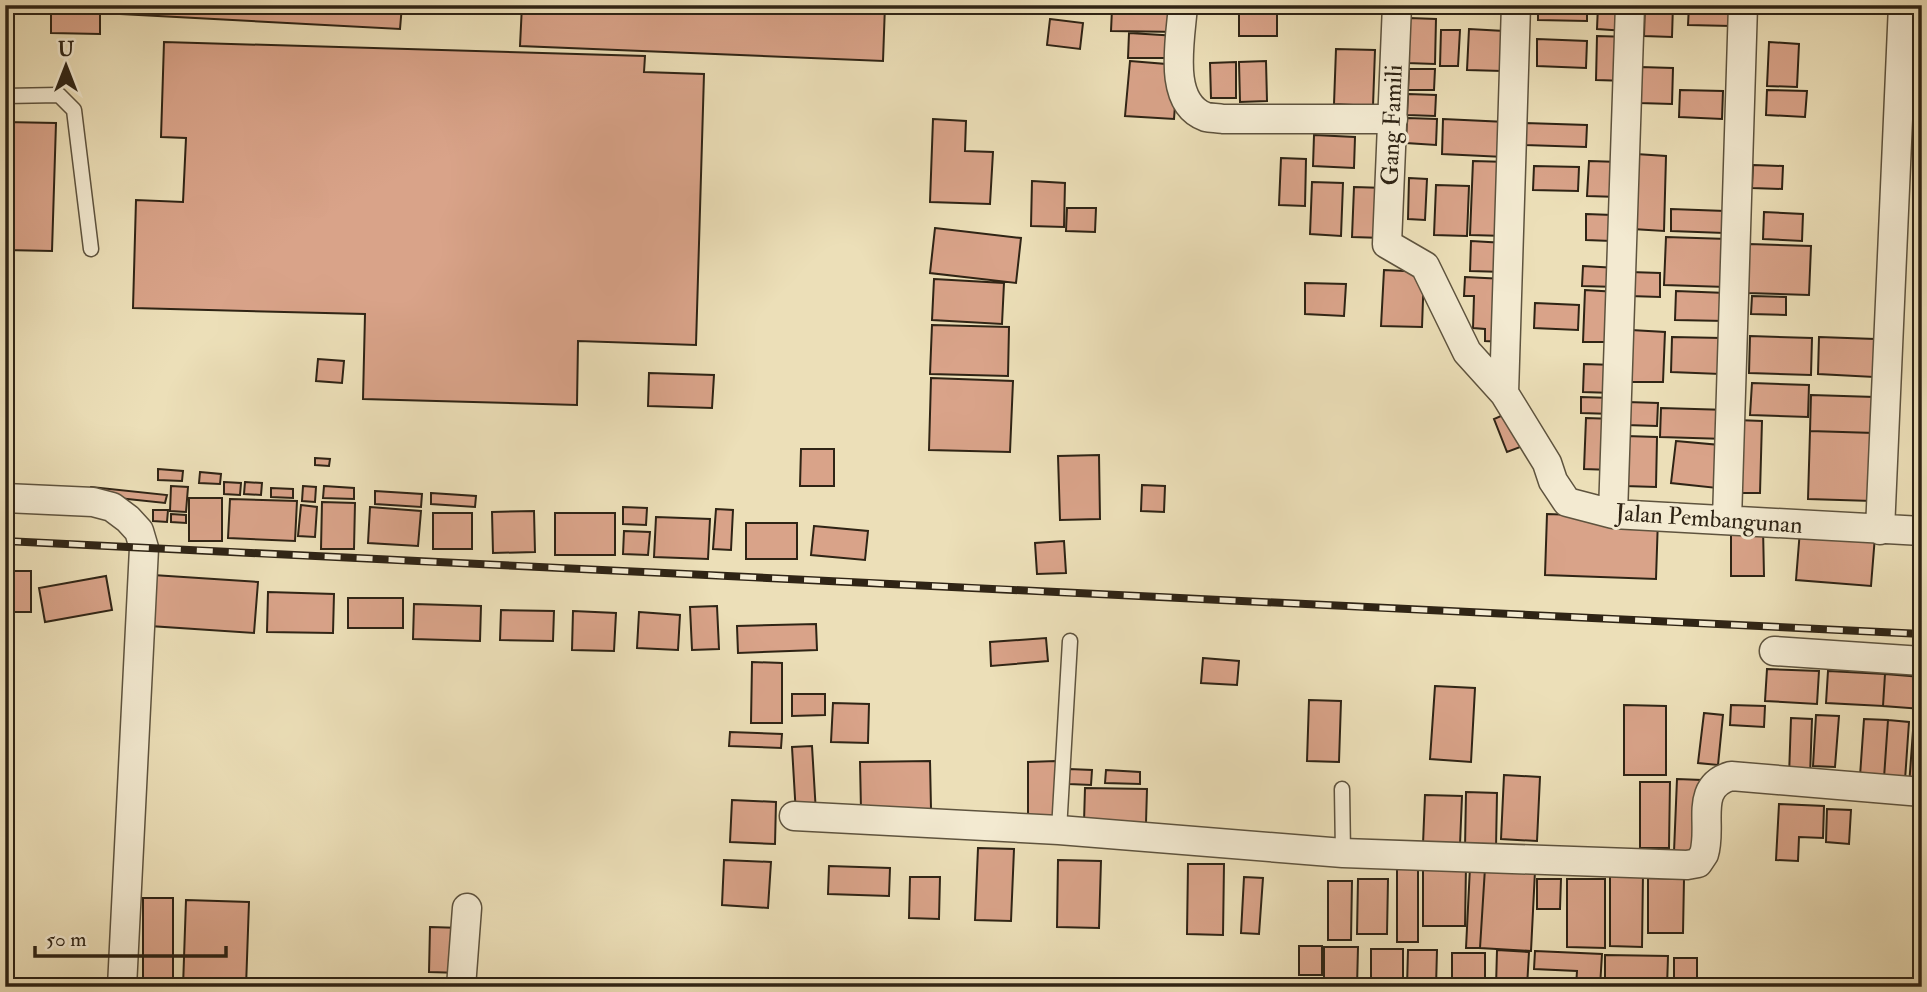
<svg xmlns="http://www.w3.org/2000/svg" width="1927" height="992" viewBox="0 0 1927 992" font-family="'IM FELL Double Pica',serif">
<style>
.building{fill:#d9a389;stroke:#2f2415;stroke-width:2}
.lines{fill:none;stroke-linecap:round;stroke-linejoin:round}
.service-casing{stroke:#5e533e;stroke-width:17}
.minor-casing{stroke:#5e533e;stroke-width:31}
.service{stroke:#f3ead1;stroke-width:14}
.minor{stroke:#f3ead1;stroke-width:28}
.rail-casing{stroke:#2f2415;stroke-width:8}
.rail{stroke:#f3ead1;stroke-width:5;stroke-dasharray:16;stroke-linecap:butt}
.labels{text-anchor:middle;dominant-baseline:central;stroke-width:6;stroke-linejoin:round;paint-order:stroke}
.street-label{font-size:24px;fill:#2f2415;stroke:#f3ead1}
</style>
<rect width="100%" height="100%" fill="#ecdfb8"/>
<filter id="stains"><feTurbulence type="fractalNoise" baseFrequency=".00286" numOctaves="4"/><feColorMatrix values="0 0 0 0 .2 0 0 0 0 .09 0 0 0 0 .02 0 0 0 .5 -.17"/></filter>
<radialGradient id="worn" r=".72"><stop offset=".6" stop-color="#630" stop-opacity="0"/><stop offset="1" stop-color="#630" stop-opacity=".3"/></radialGradient>
<path class="building" d="M51 5H100V34L51 33Z
M122 5H402L400 29 121 14Z
M522 5H885L883 61 520 46Z
M1239 5H1277V36H1239Z
M1538 5H1587V21L1538 20Z
M1598 5H1627L1626 31 1597 29Z
M1645 5H1673L1672 37 1644 36Z
M1689 5H1732L1731 26 1688 25Z
M1112 9 1180 11V32L1111 31Z
M1409 18 1436 19 1435 64 1407 63Z
M1050 19 1083 23 1080 49 1047 45Z
M1469 29 1504 31 1502 71 1467 70Z
M1441 30H1460L1458 66H1440Z
M1129 33 1178 36 1176 58H1128Z
M1597 36 1629 37 1627 81 1596 80Z
M1537 39 1587 41 1586 68 1537 66Z
M164 42 645 56 644 72 704 74 696 345 578 341 577 405 363 399 365 314 133 308 136 200 183 202 186 138 161 137Z
M1769 42 1799 44 1797 87 1767 86Z
M1918 45H1922V94H1916Z
M1336 49 1375 50 1373 106 1334 104Z
M1130 61 1178 65 1174 119 1125 116Z
M1266 61 1267 101 1240 102 1239 62Z
M1236 62V98H1211L1210 63Z
M1640 67 1673 68 1672 104 1639 103Z
M1409 69H1435L1434 90H1408Z
M1680 90 1723 91 1722 119 1679 117Z
M1767 90 1807 91 1805 117 1766 115Z
M1408 94 1436 95 1435 116 1407 115Z
M1407 118 1437 119 1436 145 1406 143Z
M933 119 966 121 965 151 993 152 990 204 930 202Z
M1443 119 1506 122 1504 157 1442 154Z
M5 122 56 123 52 251 5 250Z
M1525 123 1587 125 1586 147 1524 145Z
M1314 135 1355 137 1354 168 1313 166Z
M1636 154 1666 156 1664 231 1633 229Z
M1281 158 1306 159 1305 206 1279 205Z
M1473 161 1508 162 1505 236 1470 235Z
M1589 161 1620 162 1619 197 1587 196Z
M1753 165 1783 166 1782 189 1752 188Z
M1534 166 1579 167 1578 191 1533 190Z
M1409 178 1427 179 1425 220 1408 219Z
M1032 181 1065 183 1064 227 1031 226Z
M1312 182 1343 183 1341 236 1310 234Z
M1436 185 1469 186 1467 236 1434 235Z
M1354 187 1385 188 1383 238 1352 237Z
M1067 208H1096L1095 232 1066 231Z
M1671 209 1725 211 1724 233 1671 231Z
M1764 212 1803 214 1802 241 1763 239Z
M1586 214 1612 215 1611 241 1586 240Z
M935 228 1021 238 1016 283 930 273Z
M1666 237 1727 239 1726 287 1664 285Z
M1471 241 1505 243 1504 272 1470 271Z
M1749 244 1811 246 1809 295 1747 293Z
M1583 266 1617 268V287L1582 286Z
M1384 270 1424 272 1422 327 1381 326Z
M1630 272 1660 273V297L1630 296Z
M1465 277 1504 279 1502 342 1485 341V329L1473 328 1474 296H1464Z
M934 279 1004 283 1002 324 932 320Z
M1305 283 1346 284 1344 316 1305 314Z
M1585 290 1617 292 1616 342H1583Z
M1676 291 1726 293 1725 321 1675 320Z
M1752 296 1786 297V315L1751 314Z
M1535 303 1579 305 1578 330 1534 328Z
M932 325 1009 327 1008 376 930 374Z
M1631 330 1665 332 1663 382H1630Z
M1750 336 1812 338 1811 375 1749 373Z
M1672 337 1721 338 1720 374 1671 372Z
M1819 337 1875 339 1874 377 1818 374Z
M318 359 344 361 342 383 316 381Z
M1584 364 1614 365 1613 393 1583 392Z
M649 373 714 375 712 408 648 406Z
M931 378 1013 381 1010 452 929 450Z
M1752 383 1809 385 1808 417 1750 415Z
M1811 395 1875 397 1874 433 1810 431Z
M1581 397 1612 398V414L1581 413Z
M1627 402 1658 403 1657 426 1626 425Z
M1661 408 1728 410 1726 439 1660 437Z
M1510 412 1523 446 1507 452 1494 419Z
M1586 418 1614 419 1612 470 1584 469Z
M1736 420 1762 421 1760 493H1734Z
M1810 431 1874 433 1872 501 1808 499Z
M1626 436 1657 437 1656 487 1625 486Z
M1676 441 1720 445 1717 488 1671 483Z
M801 449H834V486H800Z
M1099 455 1100 519 1060 520 1058 456Z
M315 458 330 459 329 466 315 465Z
M158 469 183 471 182 481 158 480Z
M200 472 221 474 220 484 199 483Z
M224 482 241 483 240 495 224 494Z
M245 482 262 483 261 495 244 494Z
M1142 485 1165 486 1164 512 1141 511Z
M171 486 188 487 186 512 170 511Z
M303 486 316 487 315 502 302 501Z
M324 486 354 488V499L323 498Z
M91 487 167 495 165 503 90 495Z
M271 488 293 489V498L271 497Z
M375 491 422 494 421 507 375 504Z
M431 493 476 496 475 507 431 504Z
M189 498H222V541H189Z
M230 499 297 501 295 541 228 538Z
M322 502 355 503 354 549H321Z
M301 505 317 507 315 537 298 536Z
M370 507 421 511 418 546 368 543Z
M623 507 647 508 646 525 623 524Z
M716 509 733 510 731 550 713 549Z
M153 510H168L167 522 153 521Z
M534 511 535 552 493 553 492 512Z
M433 513H472V549H433Z
M555 513H615V555H555Z
M171 514 186 515V523L171 522Z
M1547 514 1658 518 1656 579 1545 575Z
M656 517 710 519 708 559 654 557Z
M746 523H797V559H746Z
M814 526 868 531 865 560 811 555Z
M1763 527 1764 576H1731V528Z
M1800 530 1875 536 1871 586 1796 580Z
M624 531 650 532 648 555 623 554Z
M1064 541 1066 573 1037 574 1035 543Z
M5 571H31V612H5Z
M153 575 258 582 254 633 150 626Z
M106 576 112 610 45 622 39 588Z
M268 592 334 594 333 633 267 632Z
M348 598H403V628H348Z
M414 604 481 606 480 641 413 639Z
M717 606 719 649 692 650 690 607Z
M501 610 554 611 553 641 500 640Z
M573 611 616 613 614 651 572 650Z
M639 612 680 615 678 650 637 648Z
M816 624 817 650 738 653 737 626Z
M1046 638 1048 661 991 666 990 642Z
M1203 658 1239 661 1237 685 1201 683Z
M752 662 782 663V723H751Z
M1767 669 1819 671 1817 704 1765 701Z
M1828 671 1885 674 1883 706 1826 703Z
M1885 674 1922 677V709L1883 706Z
M1435 686 1475 688 1471 762 1430 759Z
M792 694H825V715L792 716Z
M1309 700 1341 701 1339 762 1307 761Z
M833 703 869 704 868 743 831 742Z
M1624 705 1666 706V775H1624Z
M1731 705 1765 706 1764 727 1730 725Z
M1704 713 1723 715 1718 765 1698 763Z
M1816 715 1839 716 1835 767 1813 766Z
M1914 717 1922 718V787L1909 786Z
M1791 718 1812 719 1810 776H1789Z
M1864 719 1888 720 1884 778 1860 776Z
M1888 720 1909 722 1905 780 1884 778Z
M730 732 782 734 781 748 729 746Z
M812 746 816 813 796 815 792 747Z
M930 761 931 809 861 810 860 762Z
M1056 761 1057 816H1028V762Z
M1069 769 1092 770 1091 785 1069 784Z
M1106 770 1140 772V784L1105 783Z
M1504 775 1540 777 1537 841 1501 839Z
M1677 779 1702 780 1700 852H1674Z
M1640 782H1670L1669 848H1640Z
M1085 788 1147 789 1146 823 1084 822Z
M1466 792 1497 793 1496 849H1465Z
M1425 795 1462 796 1460 845 1423 844Z
M732 800 776 802 775 844 730 842Z
M1779 804 1824 806 1823 838 1799 837 1798 861 1776 860Z
M1827 809 1851 810 1849 844 1826 842Z
M978 848 1014 849 1011 921 975 920Z
M724 860 771 862 768 908 722 905Z
M1058 860 1101 861 1099 928 1057 927Z
M1188 864H1224L1223 935 1187 934Z
M1423 865H1466L1465 926H1423Z
M829 866 890 868 889 896 828 894Z
M1470 867 1485 868 1480 948H1466Z
M1485 868 1535 871 1531 951 1480 948Z
M1397 869H1418V942H1397Z
M1610 873H1643L1642 947 1610 946Z
M910 877H940L939 919 909 918Z
M1244 877 1263 878 1259 934 1241 933Z
M1648 878 1684 879 1683 933H1648Z
M1358 879H1388L1387 934H1357Z
M1537 879H1561L1560 909H1537Z
M1567 879H1605V948L1567 947Z
M1328 881H1352L1351 940H1328Z
M143 898H173V987H143Z
M186 900 249 902 246 987H183Z
M430 927 462 928 461 973 429 972Z
M1299 946H1322V975H1299Z
M1324 947H1358L1357 987H1324Z
M1371 949H1403V987H1371Z
M1408 950H1437L1436 987H1407Z
M1497 950 1529 952 1527 987H1496Z
M1535 951 1602 954 1600 987H1576L1577 971 1534 969Z
M1452 953H1485V987H1452Z
M1605 955 1668 956 1667 987H1605Z
M1674 958H1697V987H1674Z"/>
<g class="lines">
<defs>
<path id="service" d="M1286 5 1397 6
M5 96 59 95 74 110 91 249
M1342 789 1343 853
M1059 830 1070 641"/>
<path id="minor" d="M1183 5C1181 37 1166 103 1206 117 1211 118 1217 118 1223 119H1393
M1397 5 1387 244 1425 266 1467 352 1504 393 1547 463 1553 481 1567 502 1613 514 1922 531
M1504 393 1516 5
M5 498 93 502 112 507 128 519 139 531 144 548 122 987
M1613 514 1630 5
M1727 520 1743 5
M1880 530 1903 5
M1774 651 1922 661
M794 816 1059 830 1343 853 1687 865 1698 863C1700 860 1702 857 1704 854 1713 825 1693 787 1731 776L1922 792
M461 987 467 908"/>
</defs>
<use href="#service" class="service-casing"/>
<use href="#minor" class="minor-casing"/>
<use href="#service" class="service"/>
<use href="#minor" class="minor"/>
<defs>
<path id="rail" d="M5 541 1922 634"/>
</defs>
<use href="#rail" class="rail-casing"/>
<use href="#rail" class="rail"/>
</g>
<g class="labels">
<g class="street-label">
<text transform="translate(1392 125) rotate(-88)">Gang Famili</text>
<text transform="translate(1709 519) rotate(4)">Jalan Pembangunan</text>
</g>
</g>
<rect width="1927" height="992" fill="none" stroke="#ecdfb8" stroke-width="28"/>
<rect x="7" y="7" width="1913" height="978" fill="none" stroke="#2f2415" stroke-width="3.5"/>
<rect x="14" y="14" width="1899" height="964" fill="none" stroke="#2f2415" stroke-width="2"/>
<g transform="translate(66 66)" stroke="#f3ead1" stroke-width="5" paint-order="stroke">
<path d="M0-5L12 26L0 18L-12 26Z" fill="#2f2415"/>
<text y="-10" font-size="19" font-weight="bold" text-anchor="middle" fill="#2f2415">U</text>
</g>
<path d="M35 946v10h191v-10" fill="none" stroke="#2f2415" stroke-width="3.5"/>
<text x="46" y="946" font-size="21" fill="#2f2415" stroke="#f3ead1" stroke-width="5" paint-order="stroke">50 m</text>
<rect width="100%" height="100%" filter="url(#stains)"/>
<rect width="100%" height="100%" fill="url(#worn)"/>
</svg>
